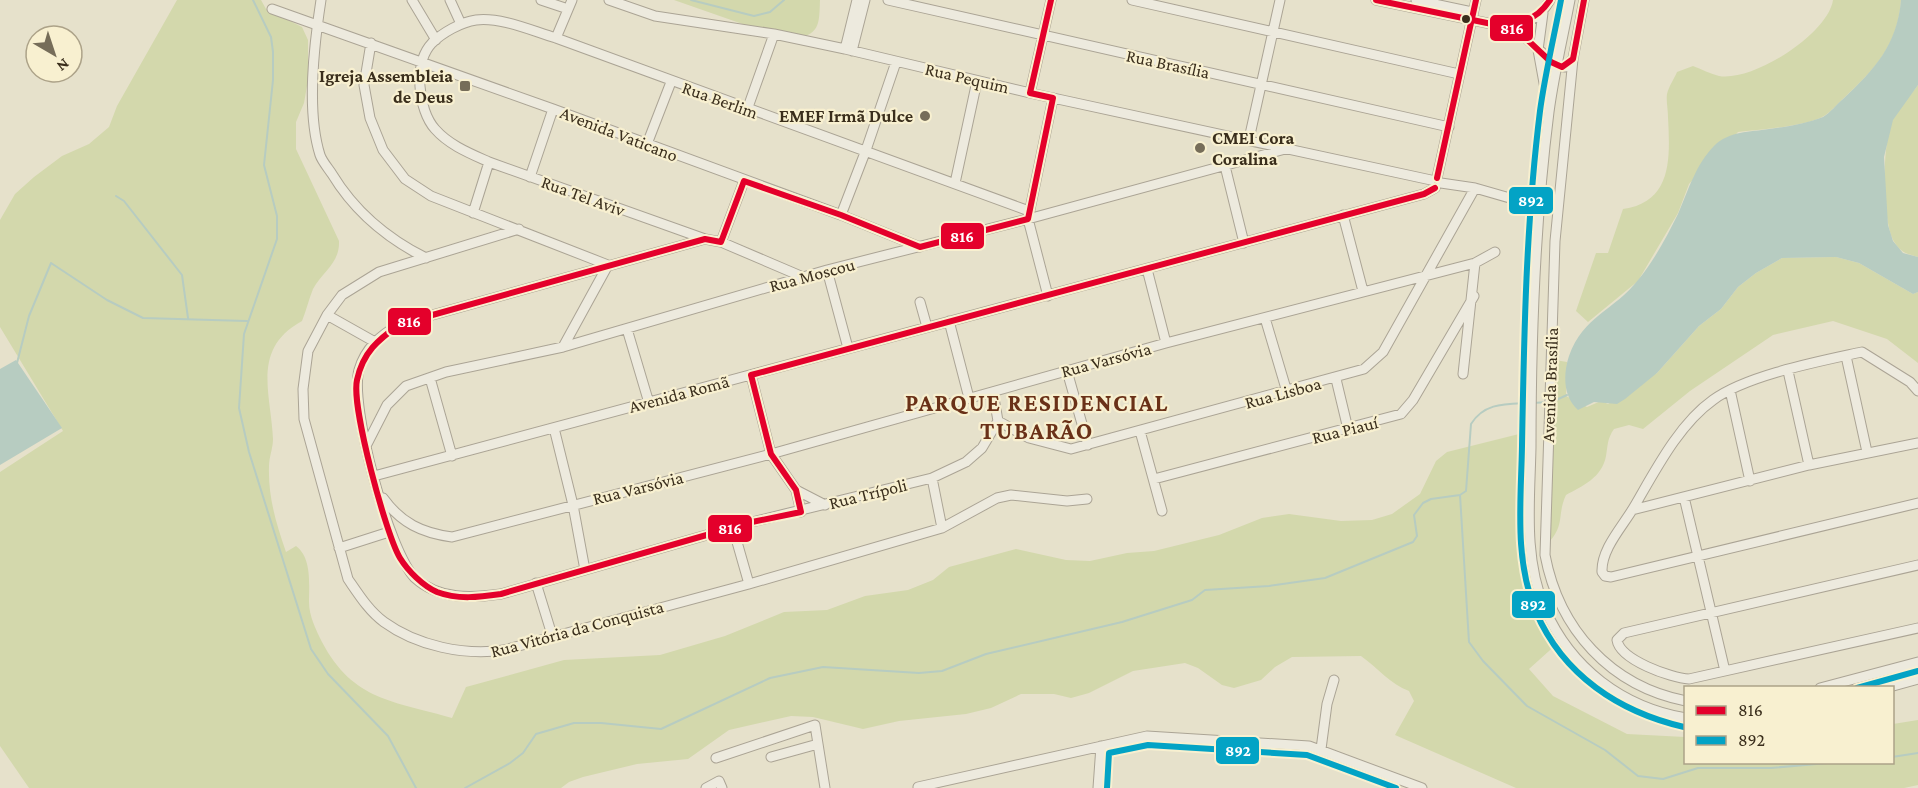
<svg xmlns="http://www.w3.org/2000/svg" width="1918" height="788" viewBox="0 0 1918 788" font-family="'Crimson Pro',serif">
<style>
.green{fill:#d3d8ac}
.water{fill:#b7ccc1}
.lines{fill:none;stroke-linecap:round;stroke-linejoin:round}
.stream{stroke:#b7ccc1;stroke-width:2}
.minor-casing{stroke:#aba495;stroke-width:11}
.minor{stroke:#edeade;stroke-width:9}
.bus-1-casing{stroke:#f8f0d0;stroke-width:10}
.bus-2-casing{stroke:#f8f0d0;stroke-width:10}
.bus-1{stroke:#e4002b;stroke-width:6}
.bus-2{stroke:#03a3c5;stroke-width:6}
.bus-dot{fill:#3a2e1c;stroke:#f8f0d0;stroke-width:2}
.poi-dot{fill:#766d59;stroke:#f8f0d0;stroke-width:2}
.labels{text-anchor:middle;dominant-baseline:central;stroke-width:4.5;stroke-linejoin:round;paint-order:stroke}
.street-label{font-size:18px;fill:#3a2e1c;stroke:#f8f0d0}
.poi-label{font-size:18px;font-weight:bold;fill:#3a2e1c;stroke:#f8f0d0;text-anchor:end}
.district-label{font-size:24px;font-weight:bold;letter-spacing:1.5px;fill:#6a3118;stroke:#f8f0d0}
.line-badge{stroke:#f8f0d0;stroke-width:2}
.badge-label{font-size:16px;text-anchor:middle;font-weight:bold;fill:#fff}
</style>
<rect width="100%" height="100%" fill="#e6e1cb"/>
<path class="green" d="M177 0H261L266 9 302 27 308 40V80L304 103 296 122V149L339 241C340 263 323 271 313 289 309 299 306 311 302 321 251 349 271 393 273 439 273 448 269 457 269 466 268 497 276 523 286 552L296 546C312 558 309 584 309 602 309 616 316 630 322 642 353 701 394 701 452 718L466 687 564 660 660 655 725 636 784 612 827 610 865 596 908 590 933 580 949 567 1016 549 1066 560 1090 561 1127 553 1154 551 1219 535 1262 518 1289 514 1341 521 1372 520 1392 514 1420 494 1436 461 1447 452 1527 432C1525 504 1516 579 1559 642L1529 669 1553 696 1627 734 1685 737 1686 762H1892L1893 724 1918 720V785L1904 788H1516L1395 735 1414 701 1409 691C1390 684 1378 668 1361 656L1292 657 1275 667 1261 680 1234 688 1222 685 1198 668 1185 663 1133 671 1089 693 1071 698 1054 694H1021L991 708 966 714 899 721 863 729 813 717 791 716 729 730 688 759 637 764 583 777 569 782 561 788H29L0 746V472L63 431 0 327V220L15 194 34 177 62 156 89 144 109 127 117 106Z
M674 0H820C819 27 820 33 791 41Z
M1833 0H1901C1898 44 1876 68 1845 97 1838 103 1832 111 1824 116 1807 126 1759 130 1738 132L1689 184 1678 213 1638 281 1588 322 1576 311 1596 253H1608L1623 209C1673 202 1670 157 1668 117 1668 110 1666 100 1667 94 1669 86 1674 79 1677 72L1693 66C1701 69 1711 74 1719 76 1753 82 1828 34 1833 0Z
M1918 85V257C1908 254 1901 253 1895 243 1881 223 1882 141 1893 119 1899 107 1910 96 1918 85Z
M1836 257 1859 263 1913 294 1918 292V363L1887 339 1833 321 1773 335 1690 391 1643 429 1629 425 1614 429C1607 439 1608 445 1606 456 1602 478 1582 486 1566 495 1557 514 1565 524 1550 541L1555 360 1567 362 1566 396 1587 407 1601 401 1608 404 1657 373 1699 326 1721 309 1738 287 1756 273 1782 258Z"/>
<path class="water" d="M1901 0H1918V85L1893 120 1884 157 1888 225 1893 241 1903 253 1918 257V292L1913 294 1859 263 1836 257 1782 258 1756 273 1738 287 1721 309 1699 326 1657 373 1625 399 1617 404 1594 402 1578 410C1563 397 1563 374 1569 356 1583 316 1615 310 1638 280 1654 261 1667 236 1678 214 1688 191 1696 164 1714 146 1729 131 1750 132 1769 129 1786 127 1808 123 1823 117 1830 113 1837 104 1843 99 1875 69 1897 45 1901 0Z
M16 360 62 428 0 465V369Z"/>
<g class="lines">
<path class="stream" d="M253 0 271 37 273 52V80L264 165 277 216V239L244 334 239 408 249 452 311 649 328 674 388 736 416 788
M691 0 754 16 770 12 784 0
M116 196 124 201 182 275 188 318
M17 363 29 316 51 263 107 300 143 318 247 321
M1554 401 1567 395
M1533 403 1548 402
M1460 495 1469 642 1483 661 1527 706 1605 750 1638 776 1663 779 1698 768H1771L1838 762
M1892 757 1918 753
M465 788 510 763 523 753 536 734 574 723H601L661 729 770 678 823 667 919 673 942 671 986 654 1122 622 1192 600 1205 590 1269 586 1325 578 1413 542 1417 536 1414 515 1423 503 1431 499 1460 495 1466 491 1471 424C1484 403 1505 404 1527 403"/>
<defs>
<path id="minor" d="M321 0C314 45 306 111 320 155 322 161 328 168 332 174 355 212 386 238 426 258
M412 0 436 40
M450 0 461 24
M541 0 568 9
M609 0 655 16 774 34 845 49 1030 93 1431 180
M888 0 1449 127
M1132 0 1459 74
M1376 0 1516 29 1557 66 1565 67 1573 59
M1416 0 1472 12
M1570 0C1563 37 1554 74 1549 112 1535 222 1531 335 1531 447 1530 500 1523 558 1545 609 1571 668 1622 707 1686 718
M1584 0 1573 59 1555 241 1545 555C1559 629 1610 686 1686 701
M272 9 553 109 841 215 920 247
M1543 13 1538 50 1548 105
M1506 20C1528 25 1539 19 1550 0
M556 38 572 0
M371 43 364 85 370 118 383 150 405 179 431 196 608 265 563 347
M845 49 857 0
M852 51 865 0
M1030 93 1051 0
M747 110 774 34
M1249 139 1280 0
M647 144 671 82
M1225 166 1244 243
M530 177 553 109
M1437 178 1476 0
M955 183 977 81
M1441 183 1475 188 1541 207
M473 213 489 162
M841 215 866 150 896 62
M1343 215 1363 291
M519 229 379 272 342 295 327 315 308 351 303 389 304 419 348 579C359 595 369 611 384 622 417 646 465 656 504 650L749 584 942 528 997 498 1011 495 1067 501 1087 499
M705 239 400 324C381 335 365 348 359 370 349 405 389 552 415 578 439 600 472 598 501 594L752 522 932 478 966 462 982 448 998 421 993 392
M721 242 744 181
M1147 269 1166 343
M827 270 848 348
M803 277 721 242 705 239 489 162C469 153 449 145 435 129 418 110 413 63 432 43 442 33 461 22 476 20 502 17 532 31 556 38L1029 211
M1048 296 1028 219 1053 98
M920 302 927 327
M327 315 375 342
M1265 318 1287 392
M949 321 969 398
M627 329 649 403
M1846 356 1867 452
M1067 371 1088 445
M1788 371 1809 465
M1463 374 1475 263
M751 375 771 454 796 490 801 512
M430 378 452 456
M1336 379 1348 429
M1730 390 1750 481
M1918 391 1910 382 1862 352C1821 361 1747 375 1713 400 1679 424 1655 471 1634 507 1623 526 1601 549 1602 572L1605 576 1611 577 1918 503
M998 421 1029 438 1071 449 1364 369 1383 352 1475 188
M554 428 573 505 585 570
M1140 431 1162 511
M366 446 387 405 406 386 446 372 563 347 827 270 1028 219 1289 148
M374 476 1424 194 1435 188
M932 478 942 528
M1154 479 1401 414 1413 400 1474 296
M796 490 825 505
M1684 497 1725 671
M383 498C401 523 422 533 452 537L771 454 1166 343 1475 263 1495 252
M1632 510 1809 465 1918 443
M733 528 749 584
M339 548 389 532
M1918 565 1624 633 1617 640C1620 660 1671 678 1689 679L1918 628
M536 583 552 635
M1820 688 1918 662
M1886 688 1918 679
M1321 749 1327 704 1334 680
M771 757 818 744
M716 758 815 725 825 788
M918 787 1147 736 1309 746 1422 788
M706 788 719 781 722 788
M1098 788 1101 746"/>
</defs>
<use href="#minor" class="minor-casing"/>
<use href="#minor" class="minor"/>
<defs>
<path id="bus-1" d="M1051 0 1030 93 1053 98 1028 219 920 247 841 215 744 181 721 242 705 239 400 324C378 340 363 352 357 380 351 406 386 535 400 558 408 571 423 586 437 592 458 600 480 597 501 594L752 522 801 512 796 490 771 454 751 375 1424 194 1435 188
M1376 0 1516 29 1551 62 1562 67 1573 59 1584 0
M1497 18C1522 23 1535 22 1550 0
M1437 178 1476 0"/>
<path id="bus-2" d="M1561 0C1554 37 1545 74 1540 111 1526 223 1524 334 1522 446 1521 502 1514 559 1536 612 1563 675 1619 712 1684 727
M1857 688 1918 671
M1107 788 1109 753 1148 745 1307 755 1396 788"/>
</defs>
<use href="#bus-1" class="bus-1-casing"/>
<use href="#bus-2" class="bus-2-casing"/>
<use href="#bus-1" class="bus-1"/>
<use href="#bus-2" class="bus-2"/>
</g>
<circle class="bus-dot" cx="1466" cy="19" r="5"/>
<g class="poi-dot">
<rect x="459" y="80" width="12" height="12" rx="3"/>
<circle cx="925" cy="116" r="6"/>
<circle cx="1200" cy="148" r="6"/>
</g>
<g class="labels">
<g class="street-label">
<text transform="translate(1168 64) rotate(12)">Rua Brasília</text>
<text transform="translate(967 78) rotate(13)">Rua Pequim</text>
<text transform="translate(720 100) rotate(20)">Rua Berlim</text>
<text transform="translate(619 134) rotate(21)">Avenida Vaticano</text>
<text transform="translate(583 196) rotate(20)">Rua Tel Aviv</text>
<text transform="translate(812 275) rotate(-15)">Rua Moscou</text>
<text transform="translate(1106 360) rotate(-15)">Rua Varsóvia</text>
<text transform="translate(1550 385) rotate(-88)">Avenida Brasília</text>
<text transform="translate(1283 393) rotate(-15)">Rua Lisboa</text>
<text transform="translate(679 394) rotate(-15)">Avenida Romã</text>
<text transform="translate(1345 430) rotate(-14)">Rua Piauí</text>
<text transform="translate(638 488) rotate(-14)">Rua Varsóvia</text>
<text transform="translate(868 494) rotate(-14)">Rua Trípoli</text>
<text transform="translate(577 629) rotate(-15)">Rua Vitória da Conquista</text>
</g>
<g class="poi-label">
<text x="453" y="76">Igreja Assembleia<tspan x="453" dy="21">de Deus</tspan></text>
<text x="913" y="116">EMEF Irmã Dulce</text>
<text x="1212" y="138" text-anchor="start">CMEI Cora<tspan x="1212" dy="21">Coralina</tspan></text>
</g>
<g class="district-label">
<text x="1037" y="402">PARQUE RESIDENCIAL<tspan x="1037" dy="28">TUBARÃO</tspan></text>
</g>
</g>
<g class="line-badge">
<rect x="1489" y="14" width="45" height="28" rx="6" fill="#e4002b"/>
<rect x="1508" y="186" width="46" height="29" rx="6" fill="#03a3c5"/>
<rect x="940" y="222" width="45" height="28" rx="6" fill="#e4002b"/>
<rect x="387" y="307" width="45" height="29" rx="6" fill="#e4002b"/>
<rect x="707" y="514" width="46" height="29" rx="6" fill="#e4002b"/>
<rect x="1511" y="590" width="45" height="29" rx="6" fill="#03a3c5"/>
<rect x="1215" y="736" width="45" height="29" rx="6" fill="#03a3c5"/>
</g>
<g class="badge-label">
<text x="1512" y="34">816</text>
<text x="1531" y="206">892</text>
<text x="962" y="242">816</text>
<text x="409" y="327">816</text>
<text x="730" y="534">816</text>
<text x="1533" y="610">892</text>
<text x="1238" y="756">892</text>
</g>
<rect x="1684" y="686" width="210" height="78" fill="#f8f0d0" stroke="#aca288" stroke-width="1.5"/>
<rect x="1696" y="706" width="30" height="9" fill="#e4002b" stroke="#aca288" stroke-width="1.5"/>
<text x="1738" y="716" font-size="18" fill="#3a2e1c">816</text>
<rect x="1696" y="736" width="30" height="9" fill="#03a3c5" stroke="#aca288" stroke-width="1.5"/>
<text x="1738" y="746" font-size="18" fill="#3a2e1c">892</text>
<g transform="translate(54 54) rotate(141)"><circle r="28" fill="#f8f0d0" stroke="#aca288" stroke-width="1.5"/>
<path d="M0-4.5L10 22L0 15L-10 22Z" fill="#766d59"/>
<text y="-9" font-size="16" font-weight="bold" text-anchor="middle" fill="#3a2e1c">N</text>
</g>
</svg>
